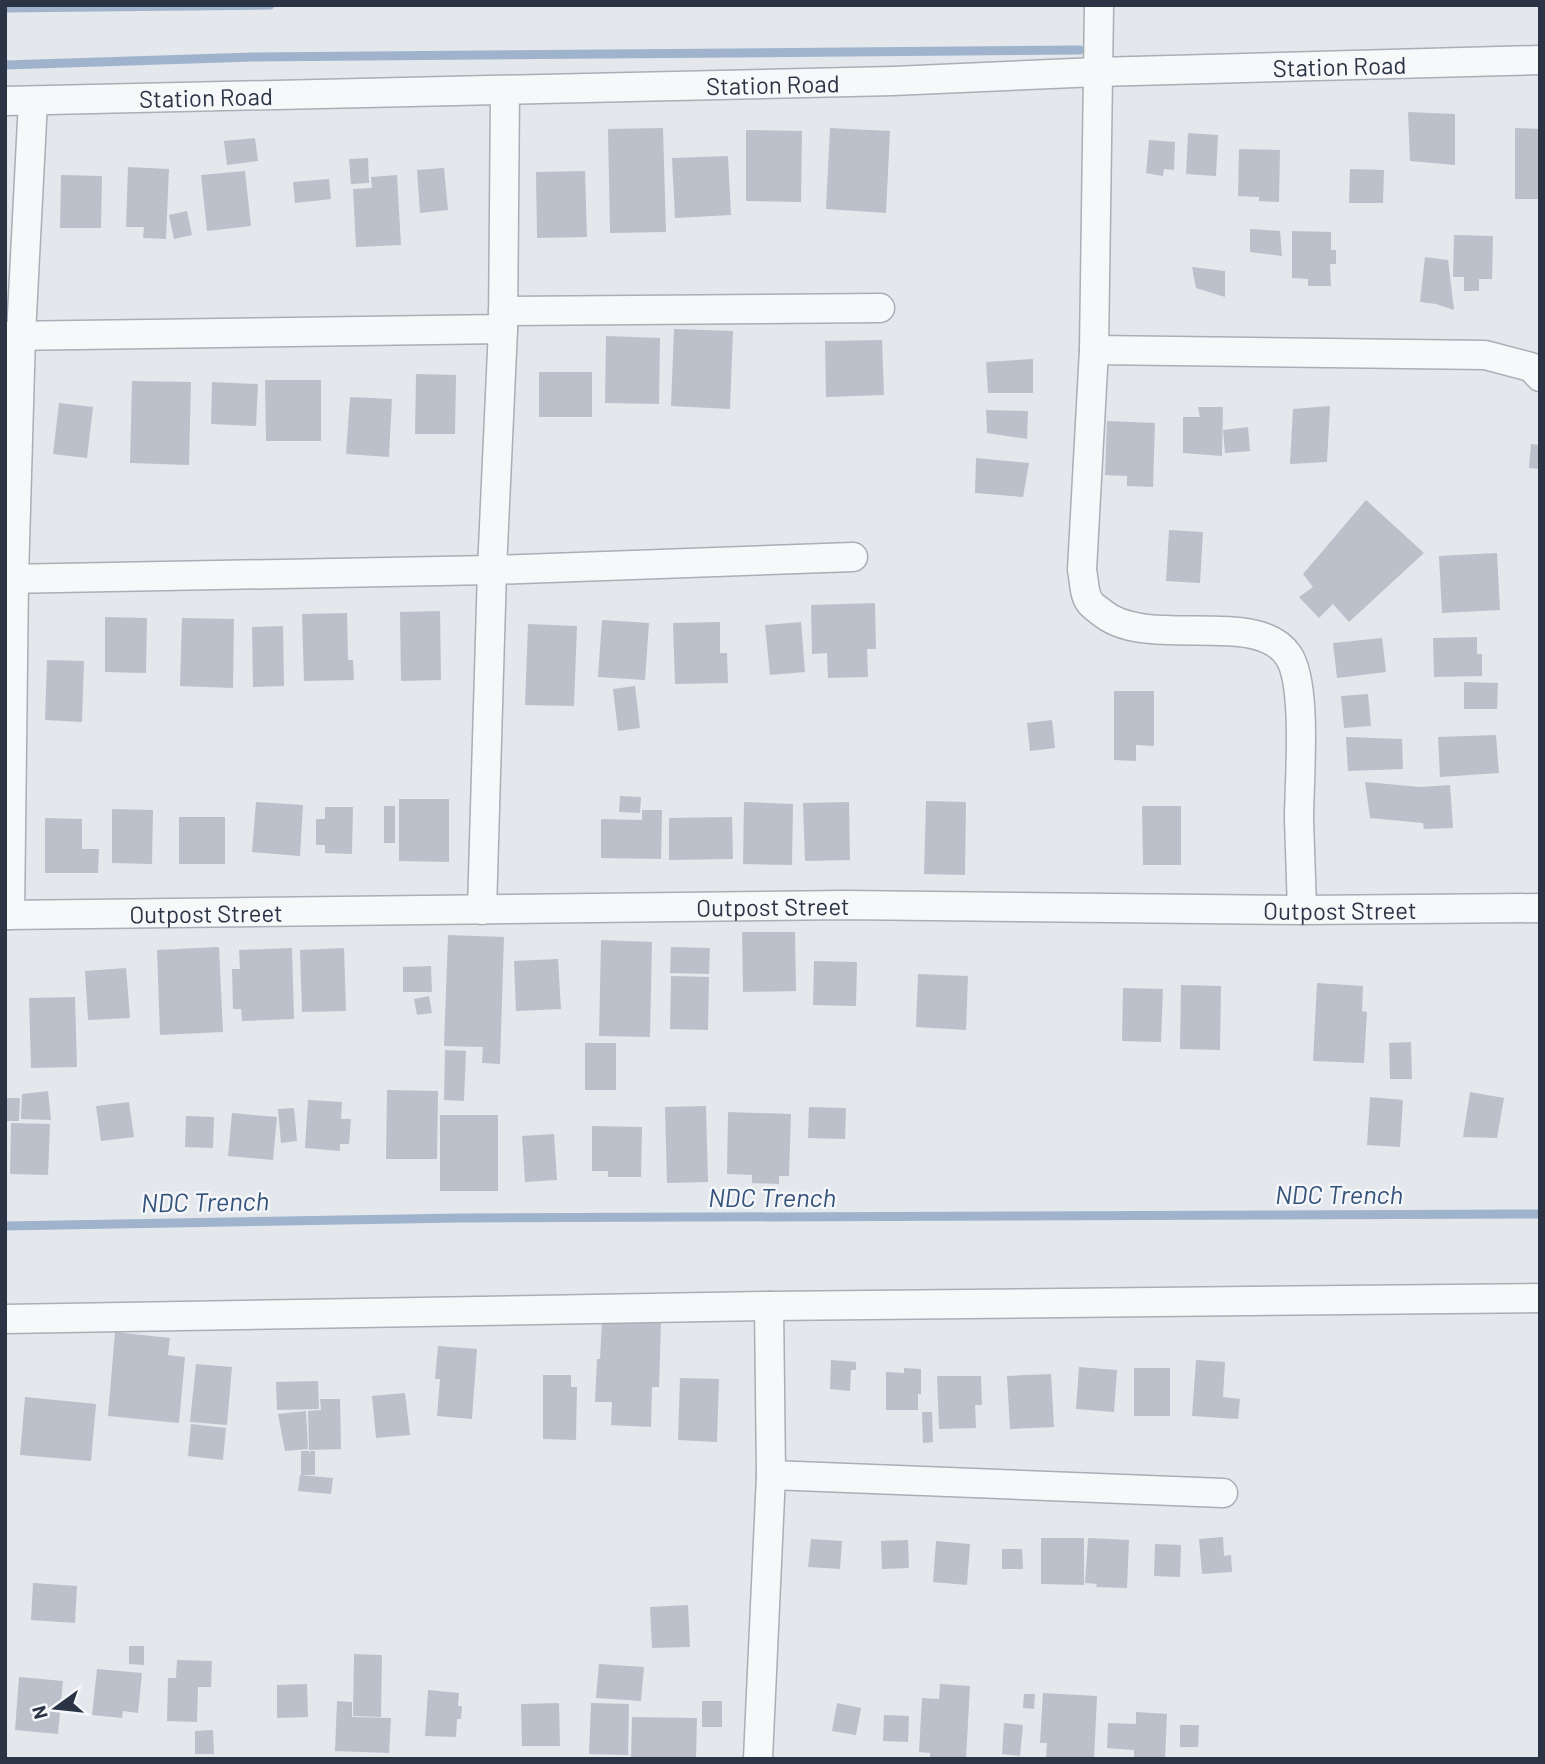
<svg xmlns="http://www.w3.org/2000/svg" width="1545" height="1764" viewBox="0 0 1545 1764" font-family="Barlow,sans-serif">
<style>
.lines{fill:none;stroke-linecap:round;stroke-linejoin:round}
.stream{stroke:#9fb4cc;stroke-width:9}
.building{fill:#bbc0ca}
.street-casing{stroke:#a9aeb7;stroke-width:31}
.street{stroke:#f7f8fa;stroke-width:28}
.labels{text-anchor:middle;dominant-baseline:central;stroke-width:5;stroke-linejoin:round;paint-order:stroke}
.street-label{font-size:24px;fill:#2b3445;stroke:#f4f6f9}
.water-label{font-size:26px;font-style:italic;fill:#34527a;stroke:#f4f6f9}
</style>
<rect width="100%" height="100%" fill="#e4e7ec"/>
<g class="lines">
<path class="stream" d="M5 8 270 5
M5 65 254 57 1080 50
M5 1226 460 1218 1540 1214"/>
</g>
<path class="building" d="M1408 112 1455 114V165L1410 161Z
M663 128 666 232 610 233 608 129Z
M830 128 890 131 886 213 826 209Z
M1515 128 1540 129V199H1515Z
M746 130 802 131 801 202 746 201Z
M1188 133 1218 135 1216 176 1186 174Z
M255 138 258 161 227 165 224 141Z
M1149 140 1175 142 1174 170 1164 169 1163 176 1146 173Z
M1239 149 1280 150 1279 202 1259 201V197L1238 196Z
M728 156 731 215 675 218 672 158Z
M368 158 369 183 351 184 349 159Z
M128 167 169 169 166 239 143 238 144 227H126Z
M444 168 448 210 420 213 417 170Z
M1350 169 1384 170 1383 203H1349Z
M245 171 251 226 207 231 201 175Z
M585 171 587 237 537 238 536 172Z
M61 175 102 176 101 228H60Z
M397 175 401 245 356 247 353 189 372 188 371 177Z
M329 179 331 199 295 203 293 182Z
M187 211 192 235 174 239 169 215Z
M1250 229 1280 231 1282 256 1250 252Z
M1292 231 1331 232V250H1336V264H1330L1331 286H1308V279L1292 278Z
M1454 235 1493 236 1492 279H1479V291H1464V277H1453Z
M1425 257 1448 260 1454 310 1436 304 1420 302Z
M1192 267 1225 271V297L1196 288Z
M674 329 733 331 730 409 671 406Z
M606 336 660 338 659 404 605 403Z
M882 340 884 395 826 397 825 341Z
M1033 359V393H988L986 362Z
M539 372H592V417H539Z
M416 374 456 375 455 434H415Z
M265 380H321V441H266Z
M132 381 191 382 189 465 130 463Z
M212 382 258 384 256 426 211 424Z
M350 397 392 399 389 457 346 454Z
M59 403 93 407 87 458 53 454Z
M1330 406 1327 462 1290 464 1293 409Z
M1198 407H1223L1222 456 1183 453V417H1200Z
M986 410 1028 411 1027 439 987 433Z
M1107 421 1155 423 1153 487 1127 486V476L1105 475Z
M1248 427 1250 451 1225 453 1223 430Z
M1531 444 1540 445V469L1529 468Z
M976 458 1029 463 1023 497 975 493Z
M1366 500 1424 553 1349 622 1333 604 1319 618 1299 597 1313 587 1303 574Z
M1169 530 1203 532 1200 583 1166 581Z
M1497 553 1500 610 1442 613 1439 556Z
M875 603 876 649H867L868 677 828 678 827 653 812 654 811 605Z
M440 611 441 680 401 681 400 612Z
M347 613 348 660H353L354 680 304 681 302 614Z
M105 617 147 618 146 673 105 672Z
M182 618 234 619 233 688 180 686Z
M602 620 649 623 645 680 598 677Z
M720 622V653H727L728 683 675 684 673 623Z
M801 622 805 672 770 675 765 625Z
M528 624 577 626 574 706 525 705Z
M283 626 284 686 253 687 252 627Z
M1477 637V654H1482V676L1434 677 1433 638Z
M1382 638 1386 672 1337 678 1333 643Z
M47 660 84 661 82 722 45 720Z
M1464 682 1498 683 1497 709H1464Z
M635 686 640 728 618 731 613 689Z
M1114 691H1154V746L1136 745V761L1114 760Z
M1368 694 1371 726 1344 728 1341 696Z
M1052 720 1055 748 1030 751 1027 723Z
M1496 735 1499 773 1440 777 1438 737Z
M1346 737 1402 739 1403 769 1348 771Z
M1365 782 1421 787 1450 785 1453 828 1424 829 1423 823 1370 818Z
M620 796 641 797 640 813 619 812Z
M399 799H449V862L399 861Z
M926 801 966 802 965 875 924 874Z
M256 802 303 805 300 856 252 852Z
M744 802 793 804 792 865 743 864Z
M849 802 850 860 805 861 803 803Z
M384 806H395V843H384Z
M1142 806H1181V865H1143Z
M325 807H353L352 854 325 853V845H316V819H325Z
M112 809 153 810 152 864 112 863Z
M642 810H662L661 859 601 858V819L642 820Z
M179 817H225V864H179Z
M732 817 733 859 669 860V818Z
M45 818 82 819V849H99L98 873H45Z
M742 932H795L796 991 743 992Z
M448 935 504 937 500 1064 482 1063 483 1047 444 1046Z
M601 940 652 942 650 1037 599 1036Z
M219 947 223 1032 160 1035 157 950Z
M671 947 710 948 709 974 670 973Z
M292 948 294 1019 242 1021 241 1009H233L232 969H240L239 950Z
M344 948 346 1011 302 1012 300 950Z
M558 959 561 1009 516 1011 514 961Z
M814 961 857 962 856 1006 813 1005Z
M431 966 432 992H403V967Z
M126 968 130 1018 88 1020 85 971Z
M918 974 968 976 966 1030 916 1027Z
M671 976 709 977 708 1030 670 1029Z
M1317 983 1363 986 1362 1011 1367 1012 1364 1063 1313 1061Z
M1181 985 1221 986 1220 1050 1180 1049Z
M1123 988 1163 989 1161 1042 1122 1041Z
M429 996 432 1013 417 1015 414 999Z
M75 997 77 1067 31 1068 29 998Z
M1411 1042 1412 1079H1390L1389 1043Z
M585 1043H616V1090H585Z
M445 1050 466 1051 464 1101 444 1100Z
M387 1090 438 1091 437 1159H386Z
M48 1091 51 1120 21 1119 22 1094Z
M1470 1092 1504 1098 1497 1138 1463 1137Z
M1370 1097 1403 1100 1400 1147 1367 1145Z
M5 1098H20L19 1121H5Z
M308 1100 342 1102 341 1119H351L349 1144H340V1151L305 1148Z
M129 1102 134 1137 101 1141 96 1106Z
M706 1106 708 1182 667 1183 665 1107Z
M809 1107 846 1108 845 1139 808 1138Z
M294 1108 297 1141 281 1143 278 1109Z
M728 1112 791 1114 789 1176H779V1184L752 1183V1175L727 1174Z
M232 1113 277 1117 273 1160 228 1156Z
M440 1115H498V1191H440Z
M186 1116 214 1117 213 1148 185 1147Z
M11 1123 50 1124 48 1175 10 1174Z
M592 1126 642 1127 641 1177H608V1171H592Z
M554 1134 557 1180 525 1182 522 1136Z
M602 1320 661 1322 659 1387H652L651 1427 611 1425 612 1402H595L597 1359H600Z
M115 1332 170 1338 168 1355 185 1357 179 1423 108 1416Z
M438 1346 477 1349 472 1419 437 1416 440 1379H435Z
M831 1360 856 1362V1370H851L850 1391 830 1389Z
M1196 1360 1225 1362 1223 1397 1240 1399 1238 1419 1192 1416Z
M196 1364 232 1367 227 1425 190 1422Z
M1079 1367 1117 1370 1114 1412 1076 1409Z
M904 1368 921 1369V1394H918V1410H886V1372L904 1373Z
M1134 1368H1170V1416H1134Z
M1051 1374 1054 1427 1010 1429 1007 1376Z
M543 1375H571V1387H577L576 1440 543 1439Z
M937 1376H981L982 1405H975L976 1428 939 1429Z
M680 1378 719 1379 717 1442 678 1440Z
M318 1381 319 1409 277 1410 276 1382Z
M405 1393 410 1435 376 1438 372 1396Z
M25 1397 96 1404 91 1461 20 1455Z
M320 1399H340L341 1449 309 1450 308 1411 321 1410Z
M306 1411 308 1449 285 1451 278 1414Z
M922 1412H932L933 1442 923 1443Z
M191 1424 226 1428 223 1460 188 1456Z
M301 1451H309V1455L310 1451H315V1475H301Z
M300 1475 333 1478 331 1494 298 1491Z
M1223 1537 1224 1556 1231 1555 1232 1572 1202 1574 1199 1539Z
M1041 1538H1084V1585L1041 1584Z
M1088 1538 1129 1540 1127 1588 1096 1587 1097 1584 1085 1583Z
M811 1539 842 1541 840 1569 808 1567Z
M908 1540 909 1568 882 1569 881 1541Z
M936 1541 970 1544 967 1585 933 1582Z
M1155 1544 1181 1545 1180 1577 1154 1576Z
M1002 1549H1022L1023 1569H1002Z
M33 1583 77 1586 75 1623 31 1620Z
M688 1605 690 1647 652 1648 650 1607Z
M129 1646H144V1665L129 1664Z
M354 1654 382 1655 381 1717 353 1716Z
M177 1660 212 1661 211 1687H198L197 1722 167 1721 168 1678H176Z
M599 1664 644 1667 641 1701 596 1698Z
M97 1669 142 1673 138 1713 123 1711 122 1718 92 1715Z
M19 1677 63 1681 58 1734 15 1730Z
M307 1684 308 1717 277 1718V1685Z
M940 1684 970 1686 966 1759H930V1753L919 1752 922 1698 939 1699Z
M428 1690 459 1693 458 1706H462L461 1719H457L456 1737 425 1736Z
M1043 1693 1097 1696 1094 1759H1046L1047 1743H1040Z
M1024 1694H1035L1034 1709 1023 1708Z
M337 1701 352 1702V1717L391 1718 389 1753 335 1751Z
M702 1701H722V1727H702Z
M559 1703 560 1746H522L521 1704Z
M591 1703 629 1704 628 1755 589 1754Z
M837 1703 861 1708 856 1735 832 1731Z
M1136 1712 1167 1714 1165 1759H1134V1750L1107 1748 1108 1723 1136 1724Z
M884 1715 909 1716 908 1742 883 1741Z
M632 1717 697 1718 696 1759H631Z
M1004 1723 1023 1725 1020 1756 1002 1754Z
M1180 1725H1199L1198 1747H1180Z
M213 1730 214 1754H195V1731Z"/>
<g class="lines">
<defs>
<g id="street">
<path d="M1099 5 1094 350 1082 570C1084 579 1084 594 1089 601 1091 605 1097 609 1101 612 1146 651 1256 608 1288 655 1308 683 1299 782 1299 819 1300 849 1301 880 1302 910"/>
<path id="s1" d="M5 101 893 81 1097 72 1540 60"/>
<path d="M503 311 880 308"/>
<path d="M5 336 503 329"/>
<path d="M1094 350 1485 355 1531 367 1540 377"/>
<path d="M5 579 492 570 853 557"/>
<path d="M482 910 492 570 503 329 505 91"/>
<path id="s2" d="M5 915 844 905 1302 910 1540 908"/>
<path d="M10 915 14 578 21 335 33 101"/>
<path d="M5 1319 769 1306 1540 1298"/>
<path d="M771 1475 1223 1493"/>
<path d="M758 1759 771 1475 769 1306"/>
</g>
</defs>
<use href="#street" class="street-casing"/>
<use href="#street" class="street"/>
</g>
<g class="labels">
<g class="street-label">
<text stroke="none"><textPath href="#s1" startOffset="1335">Station Road</textPath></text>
<text stroke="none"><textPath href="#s1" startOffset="768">Station Road</textPath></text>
<text stroke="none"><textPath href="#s1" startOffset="201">Station Road</textPath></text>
<text stroke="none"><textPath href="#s2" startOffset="768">Outpost Street</textPath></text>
<text stroke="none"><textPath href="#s2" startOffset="1335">Outpost Street</textPath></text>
<text stroke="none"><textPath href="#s2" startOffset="201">Outpost Street</textPath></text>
</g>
<g class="water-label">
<text x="1339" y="1193">NDC Trench</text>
<text x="772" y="1196">NDC Trench</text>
<text transform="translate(205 1201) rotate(-1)">NDC Trench</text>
</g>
</g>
<rect width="1545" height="1764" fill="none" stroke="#2b3445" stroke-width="14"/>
<g transform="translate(56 1708) rotate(255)" stroke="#f4f6f9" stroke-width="5" paint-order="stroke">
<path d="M0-5L12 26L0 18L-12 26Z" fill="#2b3445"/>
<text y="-10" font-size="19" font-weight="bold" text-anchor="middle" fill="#2b3445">N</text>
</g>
</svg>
